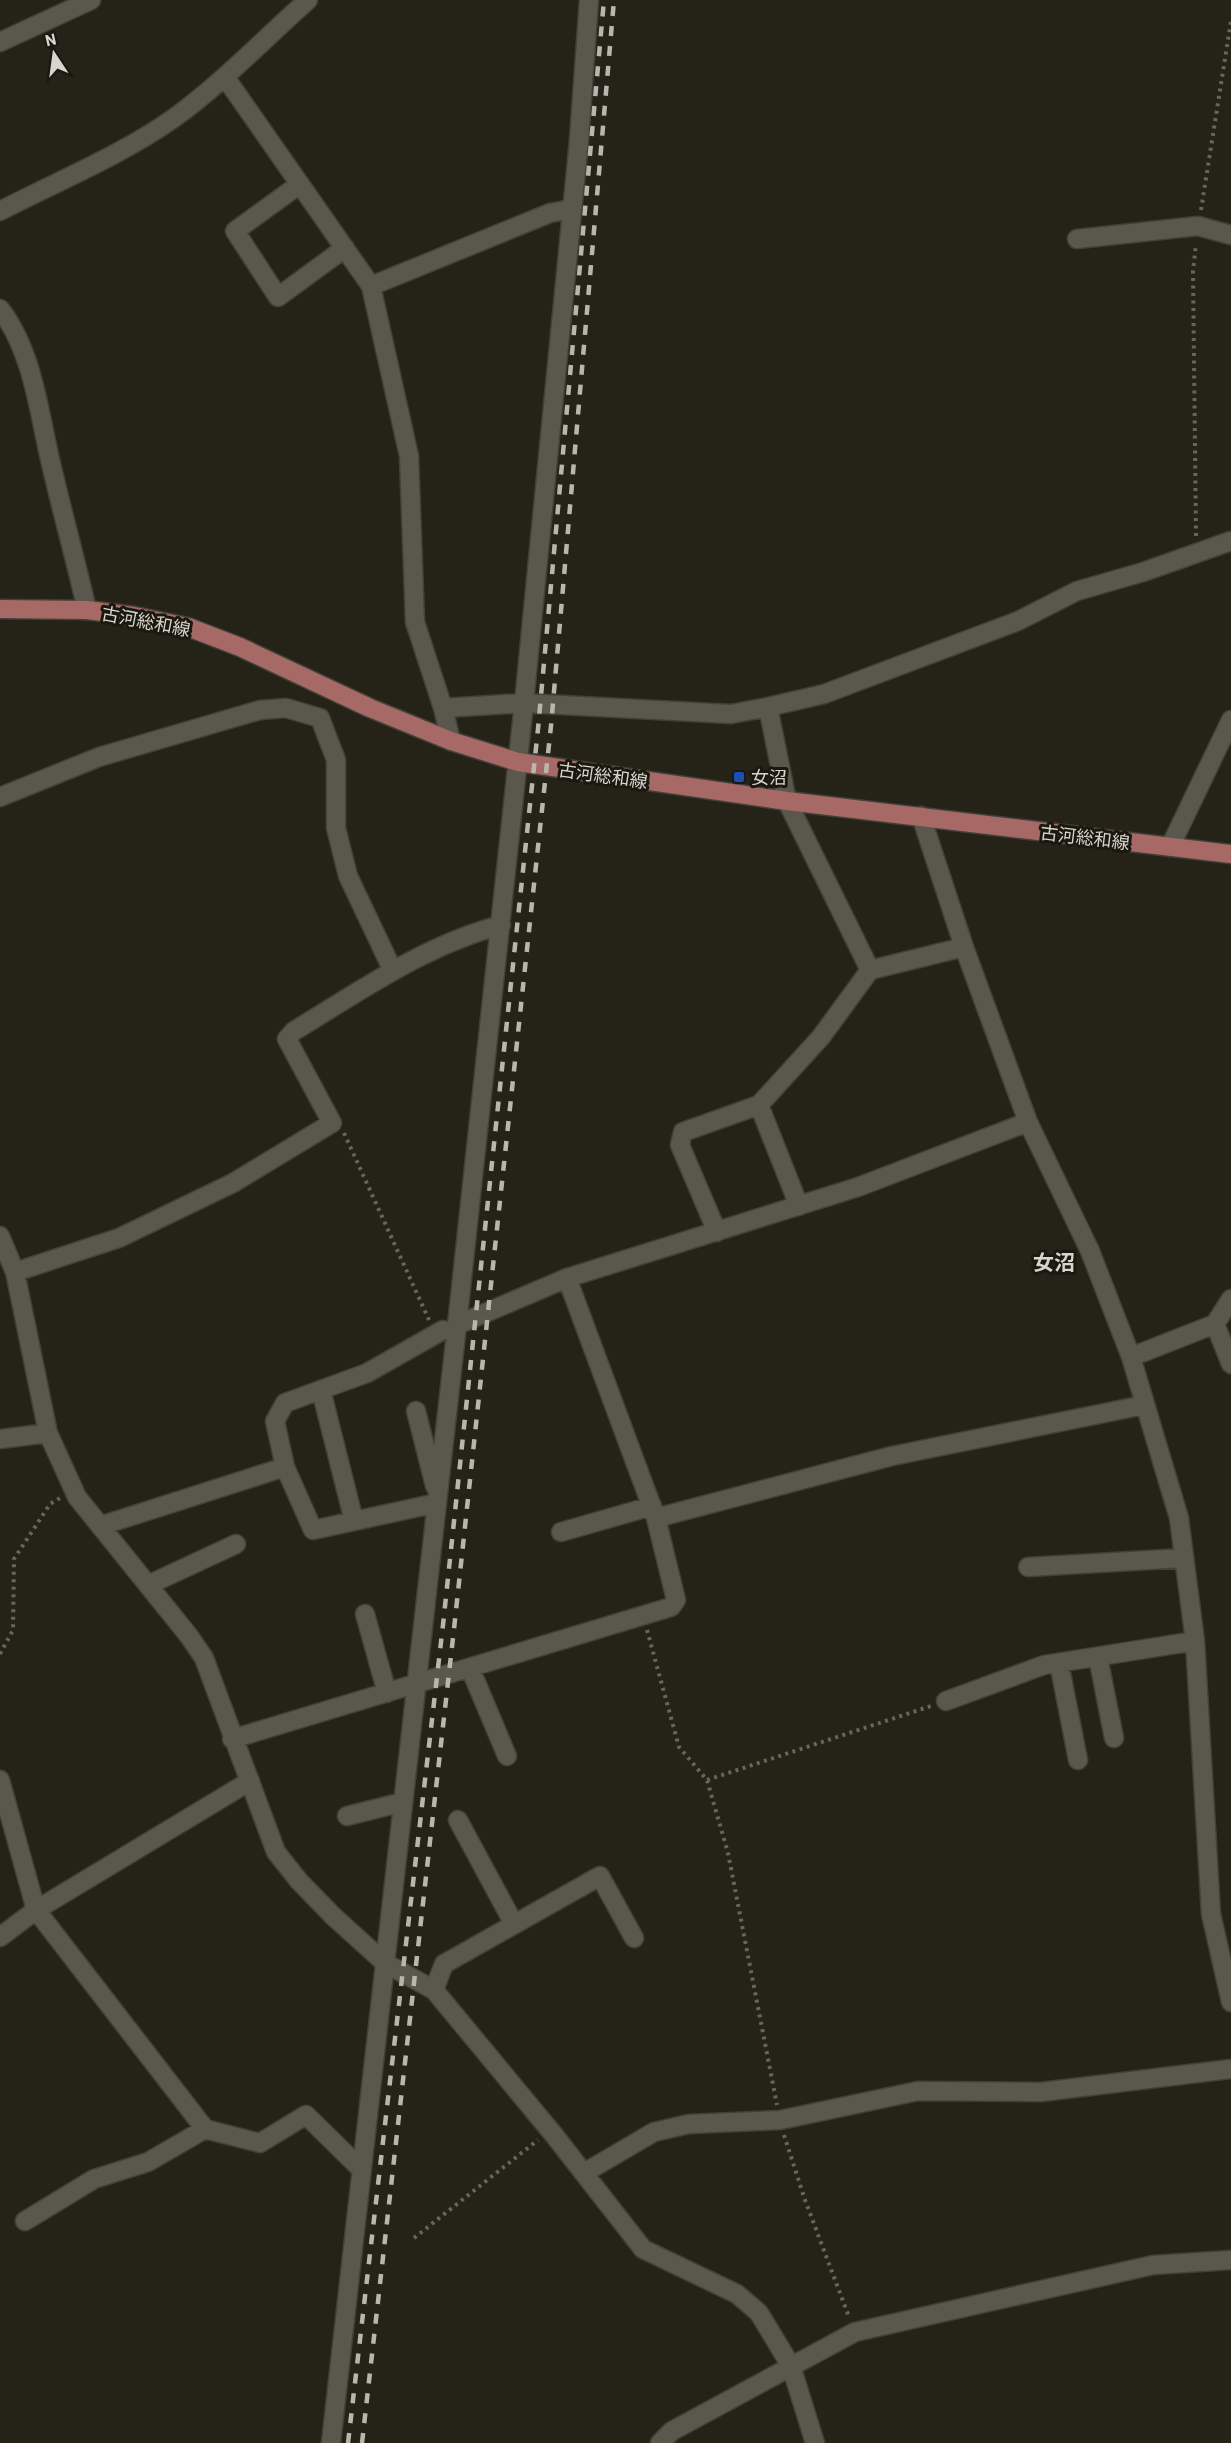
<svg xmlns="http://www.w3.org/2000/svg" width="1231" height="2443" viewBox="0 0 1231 2443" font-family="Barlow,'Noto Sans JP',sans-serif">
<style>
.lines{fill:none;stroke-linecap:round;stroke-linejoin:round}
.minor-casing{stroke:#424039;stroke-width:21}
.major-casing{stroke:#424039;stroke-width:21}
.path{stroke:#67655c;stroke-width:4;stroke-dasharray:3 4.5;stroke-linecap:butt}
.minor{stroke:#5a584c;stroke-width:18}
.major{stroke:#a76965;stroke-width:18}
.rail{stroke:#b8b7af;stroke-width:4.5;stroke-dasharray:10 10;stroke-linecap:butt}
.transit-dot{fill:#1a4fb4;stroke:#1b190f;stroke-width:2}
.labels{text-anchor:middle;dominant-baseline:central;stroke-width:6;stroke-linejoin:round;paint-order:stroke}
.street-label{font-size:18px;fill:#d6d5ce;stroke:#1b190f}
.poi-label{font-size:18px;fill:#d6d5ce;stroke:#1b190f;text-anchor:start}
.quarter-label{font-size:21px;font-weight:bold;fill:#d6d5ce;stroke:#1b190f}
</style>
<rect width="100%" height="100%" fill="#252318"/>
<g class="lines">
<defs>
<path id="minor" d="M0 42 91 0
M225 77 371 286 409 456 415 622 443 708 451 741
M300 184 235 231 278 297 345 248
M0 211C58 181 120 156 174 118 222 83 263 40 308 0
M1077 239 1198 226 1231 235
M371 286 550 213 571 209
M0 309C34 353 39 415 52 468 63 515 76 562 87 610
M768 707 787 801 870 970
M443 708 524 703 731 714 768 707 824 694 1018 621 1077 591 1143 572 1231 541
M0 797 99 757 260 710 286 708 320 718 336 760V828L348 876 393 971
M921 816 964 947 1028 1122 1090 1251 1131 1357 1179 1518 1195 1641 1211 1914 1231 2002
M1170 847 1231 720
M759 1105 799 1206
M717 1232 680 1145 683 1132 759 1105 821 1037 870 970 964 947
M0 1236 15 1272 48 1433 77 1497 189 1636 204 1658 276 1852 299 1881 333 1916 385 1963 434 1990 554 2135 643 2249 737 2294 759 2313 791 2366 815 2443
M15 1272 119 1238 233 1183 332 1123 287 1039 294 1031C360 991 425 945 501 925
M1215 1324 1231 1364
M457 1325 567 1278 858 1187 1028 1122
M1131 1357 1215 1324 1231 1299
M321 1390 354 1521
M416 1411 435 1486
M0 1439 48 1433
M437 1503 313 1530 285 1467 275 1421 285 1403 367 1373 443 1330
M656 1518 892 1456 1144 1405
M100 1526 285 1467
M561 1532 652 1506
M1028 1567 1184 1558
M148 1585 236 1544
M365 1614 387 1693
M1098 1657 1114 1738
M1059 1663 1078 1760
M470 1668 507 1756
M946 1701 1044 1665 1195 1641
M232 1739 671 1607 676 1600 656 1518 567 1278
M0 1780 36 1910 205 2129
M347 1816 403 1802
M458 1820 514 1924
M0 1937 36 1910 250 1781
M434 1990 444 1964 600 1876 634 1938
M584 2173 654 2132 689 2124 780 2120 918 2091 1041 2092 1231 2069
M25 2221 94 2179 148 2162 205 2129 260 2143 306 2115 362 2170
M331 2443 457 1325 524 703 579 140 589 0
M660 2443 672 2431 855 2332 1153 2265 1231 2260"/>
<path id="major" d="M0 609 87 610 134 616 188 627 240 647 370 708 451 741 518 762 787 801 1231 854"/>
</defs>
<use href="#minor" class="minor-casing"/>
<use href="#major" class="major-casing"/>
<path class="path" d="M1201 210 1231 21
M1196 536 1193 271 1196 244
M344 1133 429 1320
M647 1630 679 1747 707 1780 728 1853 777 2105
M0 1654 13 1630 14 1559 50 1504 60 1498
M707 1780 931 1706
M784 2135 805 2200 849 2317
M414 2238 538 2140"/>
<use href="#minor" class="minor"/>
<use href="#major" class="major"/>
<path class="rail" d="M348 2443 443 1625 538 729 604 0
M362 2443 454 1629 551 726 614 0"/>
</g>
<rect class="transit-dot" x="733" y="771" width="12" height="12" rx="3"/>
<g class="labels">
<g class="street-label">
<text transform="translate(146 621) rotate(11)">古河総和線</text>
<text transform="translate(603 775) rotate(8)">古河総和線</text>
<text transform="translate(1085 837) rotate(7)">古河総和線</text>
</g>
<g class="poi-label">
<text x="751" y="777">女沼</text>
</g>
<g class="quarter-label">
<text x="1054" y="1261">女沼</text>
</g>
</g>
<g transform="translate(54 54) rotate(347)" stroke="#1b190f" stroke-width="4.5" paint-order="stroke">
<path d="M0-4.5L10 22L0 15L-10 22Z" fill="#d6d5ce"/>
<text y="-9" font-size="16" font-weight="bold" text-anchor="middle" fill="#d6d5ce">N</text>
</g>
</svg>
